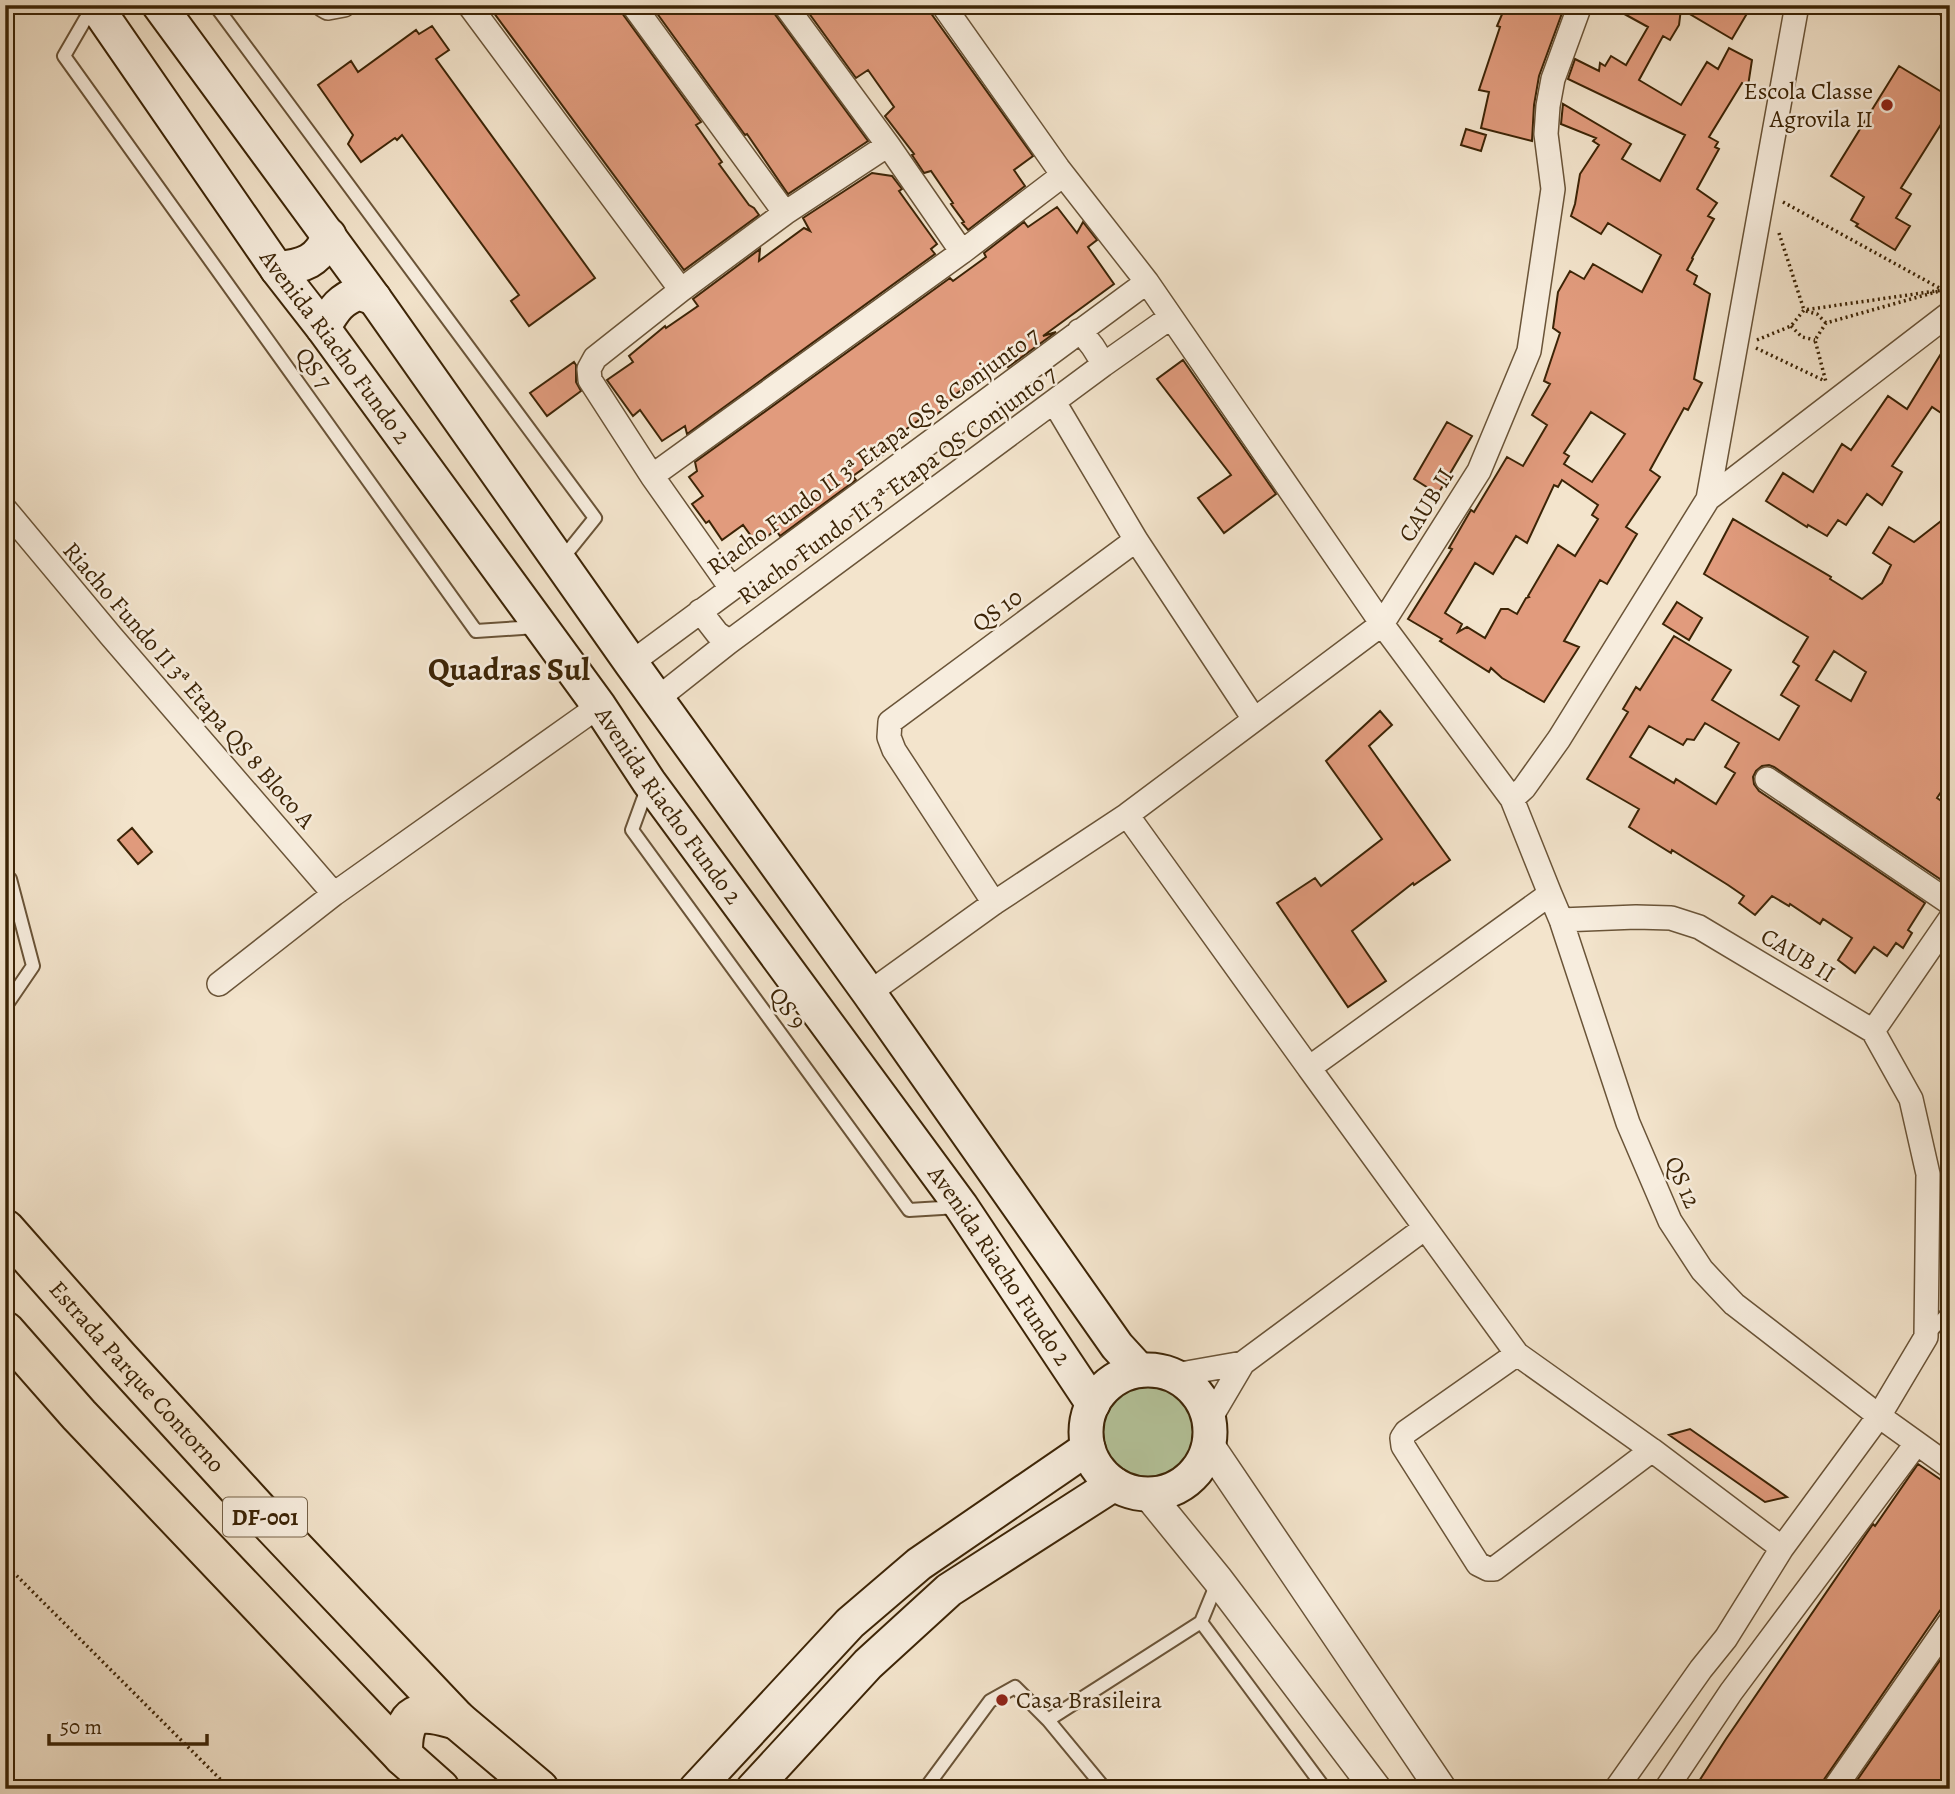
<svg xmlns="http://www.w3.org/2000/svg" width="1955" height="1794" viewBox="0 0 1955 1794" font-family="Alegreya,serif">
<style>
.green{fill:#b5c59c;stroke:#787451;stroke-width:2}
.building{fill:#e19b7d;stroke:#3c2406;stroke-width:2;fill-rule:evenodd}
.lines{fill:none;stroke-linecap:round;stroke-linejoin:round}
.service-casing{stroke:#6a5438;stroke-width:16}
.minor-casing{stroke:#6a5438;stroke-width:26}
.tertiary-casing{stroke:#6a5438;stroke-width:33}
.secondary-casing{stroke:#3c2406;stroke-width:37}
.trunk-casing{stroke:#3c2406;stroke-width:42}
.path{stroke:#3c2406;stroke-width:3.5;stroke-dasharray:2 3.5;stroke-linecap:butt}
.service{stroke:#f7edde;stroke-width:12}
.minor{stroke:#f7edde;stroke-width:23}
.tertiary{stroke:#f7edde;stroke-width:30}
.secondary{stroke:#f7edde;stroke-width:33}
.trunk{stroke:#f3e4cc;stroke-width:38}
.poi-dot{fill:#8f2418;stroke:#f7edde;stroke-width:2.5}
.labels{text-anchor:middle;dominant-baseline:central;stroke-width:5;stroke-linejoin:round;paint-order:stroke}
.shield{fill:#f7edde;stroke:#746047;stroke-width:2}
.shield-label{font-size:23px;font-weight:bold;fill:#3c2406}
.poi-label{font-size:24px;fill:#3c2406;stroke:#f7edde;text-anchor:end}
.street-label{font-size:24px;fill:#3c2406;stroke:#f7edde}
.district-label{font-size:32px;font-weight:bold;fill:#3c2406;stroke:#f7edde}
</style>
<rect width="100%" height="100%" fill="#f3e4cc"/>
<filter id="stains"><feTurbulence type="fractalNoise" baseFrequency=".00286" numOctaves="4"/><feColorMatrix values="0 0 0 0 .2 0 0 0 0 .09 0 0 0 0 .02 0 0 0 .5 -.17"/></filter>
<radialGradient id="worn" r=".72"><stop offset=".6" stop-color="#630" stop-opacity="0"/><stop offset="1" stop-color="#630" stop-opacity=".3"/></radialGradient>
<path class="green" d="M1102 1432a47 47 0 1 1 94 0a47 47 0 1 1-94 0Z"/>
<path class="building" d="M488 5H619L622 13 701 122 696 125 722 162 719 164 749 205 754 208 759 215 684 270Z
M651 5H771L774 13 868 141 788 194 747 134 745 135Z
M803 5H925L1033 156 1014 170 1025 186 968 230 962 223 964 222 951 204 953 203 931 171 924 173 912 155 914 154 885 116 894 107 868 70 856 78Z
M1506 5H1565L1539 76 1534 105 1532 141 1481 128 1489 92 1479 90 1500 27 1497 26Z
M1608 5H1752L1732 39 1681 9 1679 25 1670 40 1663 36 1639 80 1681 105 1707 62 1718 69 1729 48 1752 60 1748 86 1742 83 1709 137 1718 142 1715 147 1719 149 1697 189 1717 203 1708 216 1714 219 1692 258 1693 259 1687 270 1697 276 1694 284 1710 294 1694 379 1702 383 1688 410 1684 408 1650 470 1660 477 1626 527 1637 534 1607 584 1600 580 1564 641 1579 647 1544 702 1502 678 1491 668 1489 672 1440 641 1442 639 1408 619 1452 549 1449 548 1471 510 1474 512 1507 457 1523 466 1547 425 1532 415 1550 384 1544 381 1560 333 1553 328 1558 292 1570 271 1584 279 1593 264 1642 292 1661 255 1608 223 1601 234 1571 216 1575 204 1580 174 1599 145 1593 141 1596 138 1561 124 1563 104 1631 144 1622 159 1660 181 1685 135 1568 79 1575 59 1599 71 1600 63 1605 66 1611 56 1626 65 1648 27ZM1591 412 1625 434 1592 482 1564 464 1569 456 1564 453ZM1562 480 1598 505 1592 515 1598 519 1575 556 1558 545 1528 596 1529 597 1526 598 1517 614 1508 609H1501L1485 638 1467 627 1458 632 1462 624 1445 613 1475 563 1493 574 1516 536 1527 543 1554 485 1558 487Z
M432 26 449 50 436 59 595 278 529 326 511 301 519 295 402 135 397 140 395 138 361 162 348 144 353 135 318 85 351 61 358 72 416 30 419 34Z
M1899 66 1950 97V110L1901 188 1911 194 1896 218 1910 226 1895 250 1856 226 1858 224 1851 220 1864 197 1831 176Z
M1466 129 1486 135 1481 151 1461 145Z
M872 173 892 176 902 189 899 191 937 244 931 249 935 254 687 434 685 426 662 441 640 410 633 416 607 380 633 362 629 356 665 326 666 328 698 306 693 299 760 249 759 261 804 228 810 231 803 218Z
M1057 207 1077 233 1083 222 1097 240 1088 247 1114 284 1043 336 1056 332 1008 367 1006 364 987 378 984 374 956 394 957 396 947 403 948 406 929 420 926 415 887 443 891 449 853 476 856 480 780 536 776 530 757 544 743 525 722 540 709 521 706 523 692 504 703 496 689 477 697 471 695 462 950 278 953 281 986 257 984 253 1024 222 1028 227Z
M1950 339V419L1932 407 1892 466 1902 472 1882 505 1867 494 1846 525 1838 520 1827 536 1808 525 1807 527 1766 501 1783 473 1813 492 1842 444 1851 450 1888 396 1907 409Z
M1183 360 1276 494 1224 533 1198 498 1231 475 1157 379Z
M574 362 576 365V382L581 391 547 416 530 393Z
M1447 422 1472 436 1438 494 1414 479Z
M1950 514V754L1942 768 1947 772 1942 779 1947 783 1937 798 1950 807V869L1940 879 1774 767 1769 765 1762 766 1756 771 1753 777 1754 784 1759 791 1925 903 1908 930 1912 933 1903 948 1896 943 1887 956 1874 947 1855 973 1838 960 1852 938 1823 919 1820 924 1790 904 1789 906 1772 896 1755 915 1739 903 1744 896 1728 885 1672 850 1671 853 1629 827 1639 809 1587 779 1628 712 1623 709 1636 687 1640 690 1674 636 1731 670 1712 700 1779 740 1799 706 1781 695 1799 666 1793 662 1808 637 1704 574 1733 519 1831 577 1830 579 1862 599 1882 583 1891 565 1873 553 1889 527 1914 542ZM1834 651 1866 672 1851 701 1816 680ZM1705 723 1739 743 1725 767 1735 773 1716 804 1676 779 1674 783 1630 757 1649 726 1683 745 1687 739 1694 740Z
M1677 602 1702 618 1689 640 1663 624Z
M1380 711 1392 725 1369 746 1450 860 1414 885 1413 883 1352 931 1386 981 1348 1007 1277 903 1315 878 1321 886 1382 839 1326 761Z
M132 828 152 852 138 864 118 840Z
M1690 1429 1787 1497 1765 1502 1669 1435Z
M1918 1464 1950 1486V1596L1823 1781 1820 1789H1694L1726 1739 1873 1524 1875 1526Z
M1943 1656 1950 1660V1789H1851Z"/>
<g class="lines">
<defs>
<path id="service" d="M215 5 595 518 562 559
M93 6 64 56 476 631 536 627
M648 786 632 830 909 1210 958 1207
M5 878 10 879 33 966 5 1007
M1926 1336 1950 1311
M1217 1583 1201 1622 1325 1789
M1048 1720 1201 1622
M925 1789 990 1701 1015 1687 1048 1720 1105 1789"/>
<path id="minor" d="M323 5 328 8 344 5
M469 5 681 290
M633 5 785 213
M785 5 888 145 962 252
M943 5 1058 168 1147 282 1382 624 1512 799 1550 894 1309 1068 1127 815
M1947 5 1950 7
M1079 331C1090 341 1097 351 1103 365
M1054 402 1136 540 1254 719
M652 476 962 252 1063 175
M1708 499 1950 313
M5 509 111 636 334 894
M731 588 652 476 590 380 589 369 595 358 681 290 785 213 888 145
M700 611 717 633 729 642
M631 663 1147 282
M657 699 729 642 1103 365 1171 317
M1767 779 1950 903
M1512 799 1524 788 1559 739 1708 499 1797 5
M1550 894 1561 920 1628 1123 1670 1221 1702 1270 1734 1304 1879 1416 1950 1467
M994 903 894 750 889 737 890 722 1136 540
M1561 920 1636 917 1671 918 1699 927 1873 1031 1950 919
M219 984 334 894 599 706
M869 993 994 903 1127 815 1382 624 1479 471 1529 351 1553 189 1546 134 1548 106 1553 79 1580 5
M1309 1068 1517 1354 1652 1450 1782 1548
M1517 1354 1406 1432 1402 1438 1403 1446 1478 1564 1488 1569H1494L1652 1450
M1243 1363 1425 1228
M1175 1375 1243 1363 1210 1419
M1616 1789 1701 1669 1726 1638 1782 1548 1879 1416 1926 1337 1928 1174 1911 1099 1873 1031
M1666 1789 1731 1692 1916 1444
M1834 1789 1950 1622"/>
<path id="tertiary" d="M1210 1447 1441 1789
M1148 1494 1218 1580 1376 1789"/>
<g id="secondary">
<path id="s1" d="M95 5 277 269 323 328 599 706 649 782 961 1206 1093 1404"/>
<path d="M159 5 374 298 631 663 869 993 1117 1346 1139 1370"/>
<path d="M277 269C303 266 319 262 329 235"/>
<path d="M323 328C334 310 339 300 359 293L374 298"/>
<circle cx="1148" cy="1432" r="62"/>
<path d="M696 1789 850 1623 919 1564 1088 1448"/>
<path d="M753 1789 868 1664 949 1590 1114 1484"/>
</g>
<g id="trunk">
<path id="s2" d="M5 1229 119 1358 257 1509 457 1720 539 1789"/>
<path d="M5 1331 79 1415 403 1756 440 1789"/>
<path d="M403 1756C402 1710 418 1708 457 1720"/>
</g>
</defs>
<use href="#service" class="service-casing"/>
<use href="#minor" class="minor-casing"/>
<use href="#tertiary" class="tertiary-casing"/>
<use href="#secondary" class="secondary-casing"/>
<use href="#trunk" class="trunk-casing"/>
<path class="path" d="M1783 202 1943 290 1942 292
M1779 233 1804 310
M1806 311 1817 314 1826 323
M1791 326 1802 337 1815 340
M1757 340 1791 326 1804 310 1943 290 1826 323 1815 340 1826 382
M1756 348 1825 381
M5 1564 230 1789"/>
<use href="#service" class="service"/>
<use href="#minor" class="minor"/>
<use href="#tertiary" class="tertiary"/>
<use href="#secondary" class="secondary"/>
<use href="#trunk" class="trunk"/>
</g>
<g class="poi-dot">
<circle cx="1887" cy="105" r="7"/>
<circle cx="1002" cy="1700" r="7"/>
</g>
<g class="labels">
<rect class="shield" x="223" y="1497.5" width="84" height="39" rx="5"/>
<g class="shield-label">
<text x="265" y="1517">DF-001</text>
</g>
<g class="poi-label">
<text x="1873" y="91">Escola Classe<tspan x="1873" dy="28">Agrovila II</tspan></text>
<text x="1016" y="1700" text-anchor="start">Casa Brasileira</text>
</g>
<g class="street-label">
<text stroke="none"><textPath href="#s1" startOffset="418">Avenida Riacho Fundo 2</textPath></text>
<text transform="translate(314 368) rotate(54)">QS 7</text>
<text transform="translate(873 451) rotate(-36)">Riacho Fundo II 3ª Etapa QS 8 Conjunto 7</text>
<text transform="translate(897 485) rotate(-36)">Riacho Fundo II 3ª Etapa QS Conjunto 7</text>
<text transform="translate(1426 505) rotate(-58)">CAUB II</text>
<text transform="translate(997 610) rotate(-36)">QS 10</text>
<text transform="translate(189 685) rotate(49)">Riacho Fundo II 3ª Etapa QS 8 Bloco A</text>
<text stroke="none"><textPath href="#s1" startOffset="985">Avenida Riacho Fundo 2</textPath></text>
<text transform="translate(1798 955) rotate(31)">CAUB II</text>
<text transform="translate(788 1008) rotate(54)">QS 9</text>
<text transform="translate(1683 1182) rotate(66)">QS 12</text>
<text stroke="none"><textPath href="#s1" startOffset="1552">Avenida Riacho Fundo 2</textPath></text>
<text stroke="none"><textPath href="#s2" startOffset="198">Estrada Parque Contorno</textPath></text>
</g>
<g class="district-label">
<text x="509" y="669">Quadras Sul</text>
</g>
</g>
<rect width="1955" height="1794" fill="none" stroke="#f3e4cc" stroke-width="28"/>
<rect x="7" y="7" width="1941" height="1780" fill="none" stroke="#3c2406" stroke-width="3.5"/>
<rect x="14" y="14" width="1927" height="1766" fill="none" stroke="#3c2406" stroke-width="2"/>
<path d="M49 1734v10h158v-10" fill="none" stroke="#3c2406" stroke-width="3.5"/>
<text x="60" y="1734" font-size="21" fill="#3c2406" stroke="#f7edde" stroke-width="5" paint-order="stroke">50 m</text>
<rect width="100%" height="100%" filter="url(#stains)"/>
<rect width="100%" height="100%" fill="url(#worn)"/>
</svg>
